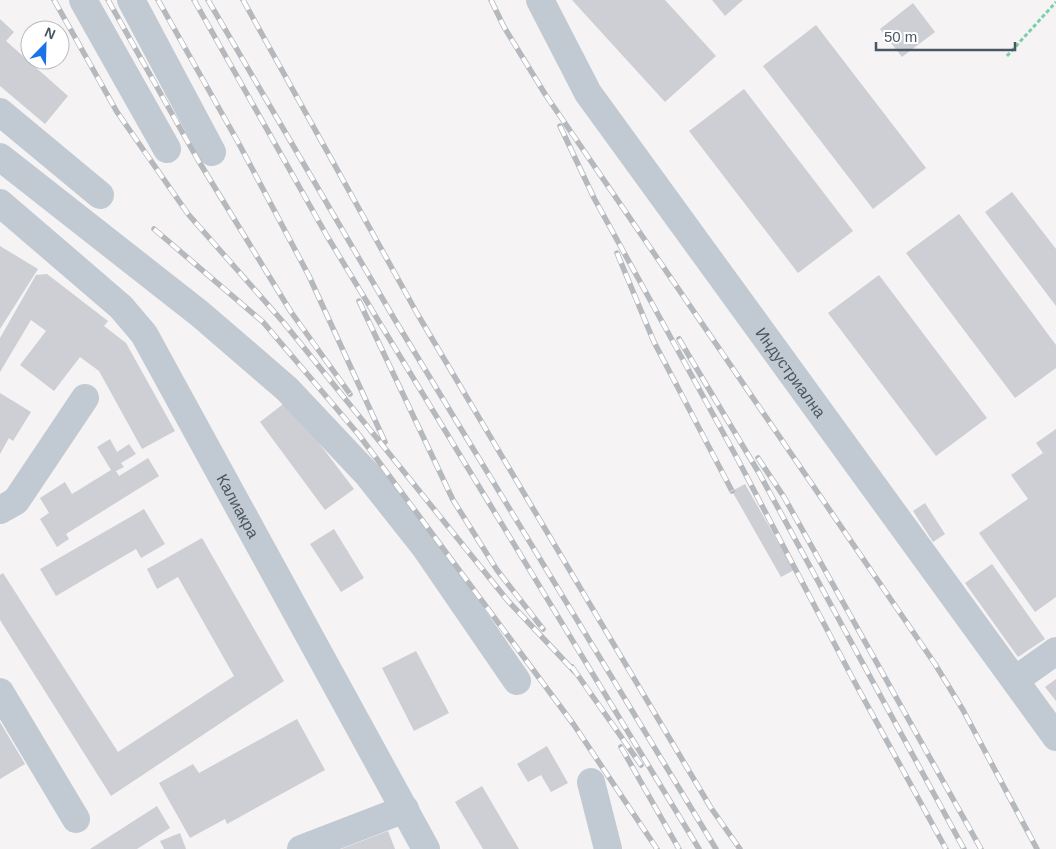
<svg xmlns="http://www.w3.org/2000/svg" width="1056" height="849" viewBox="0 0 1056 849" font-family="Arial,sans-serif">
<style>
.building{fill:#cdcfd5}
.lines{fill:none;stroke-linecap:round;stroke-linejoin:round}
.path{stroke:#7ad0a6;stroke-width:3;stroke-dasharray:4 2.5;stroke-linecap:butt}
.minor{stroke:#c1cad2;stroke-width:28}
.rail-casing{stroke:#b5b8bd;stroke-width:5.5}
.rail{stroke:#fff;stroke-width:4;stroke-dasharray:11;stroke-linecap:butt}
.labels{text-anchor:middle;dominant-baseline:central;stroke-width:5;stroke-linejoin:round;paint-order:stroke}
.street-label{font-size:16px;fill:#4a5661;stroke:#fff}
</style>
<rect width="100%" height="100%" fill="#f5f3f3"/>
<path class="building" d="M572 0H665L716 56 665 102Z
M712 0H743L725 16Z
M913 3 935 32 902 57 880 29Z
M0 19 14 32 6 41 68 96 45 124 0 86Z
M816 25 926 168 873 209 763 66Z
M744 89 853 231 798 273 689 131Z
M1012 192 1056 249V306L985 212Z
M959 214 1056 345V368L1015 398 906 253Z
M0 246 38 269 0 329Z
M47 274 108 321 104 326 126 343 175 431 142 449 99 371 80 357 54 391 20 365 46 331 31 320 0 372V338L36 275Z
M879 275 987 418 936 456 828 313Z
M0 393 31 412 13 441 9 438 0 454Z
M287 401 354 489 325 510 260 422Z
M1056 429V597L1035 612 979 533 1028 499 1011 475 1043 453 1036 443Z
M110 439 117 452 129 444 136 454 121 463 124 467 116 471 119 476 148 458 159 476 66 534 69 539 57 547 40 519 49 513 40 498 65 482 72 494 111 470 97 447Z
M745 484 794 570 781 577 732 491Z
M925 503 945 534 933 542 913 511Z
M144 509 165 544 141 558 136 549 56 596 40 569Z
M334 529 364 578 341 592 310 544Z
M202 538 284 681 111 796 0 620V575L3 573 118 752 234 676 178 577 157 589 147 569Z
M992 564 1045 639 1018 657 965 583Z
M416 651 449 713 414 731 382 668Z
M1056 679V701L1045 687Z
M297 719 325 770 227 824 225 819 190 838 159 783 193 764 199 773Z
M0 722 25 764 0 779Z
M547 746 568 783 551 792 541 775 528 782 517 764Z
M482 786 519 849H483L455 802Z
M157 806 170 828 137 849H90Z
M388 831 395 849H341Z
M180 833 186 849H164L160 841Z"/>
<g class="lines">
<path class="path" d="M1007 56 1056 2"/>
<g class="minor">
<path d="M83 0 167 149"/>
<path d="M131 0 212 152"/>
<path id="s1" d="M540 0 588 93 1056 737"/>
<path d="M0 112 100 195"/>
<path d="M0 157 200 314 287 389 368 475 425 547 517 681"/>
<path id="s2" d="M0 203 121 307 144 334 426 849"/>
<path d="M0 510 16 501 85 398"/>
<path d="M1015 680 1056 651"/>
<path d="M0 692 76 819"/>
<path d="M591 782 608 849"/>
<path d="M301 849 405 809"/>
</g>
<defs>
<path id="rail" d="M54 0 117 112 188 214 284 323 508 601 576 673
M108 0 198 160 291 312 350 394
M158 0 238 142 309 276 385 442
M194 0 327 236 699 849
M208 0 395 320 716 849
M243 0 418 315 711 808 740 849
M491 0 504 27 545 94 935 664 963 710 1037 849
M560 126 594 198 737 458 854 681 946 849
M154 229 263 322 359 435 574 725 657 849
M617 253 654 342 732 491
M359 301 453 500 497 570 543 629
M679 339 759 473 964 849
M758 458 784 497 981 849
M572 667 641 765
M621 747 679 849"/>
</defs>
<use href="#rail" class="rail-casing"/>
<use href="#rail" class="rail"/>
</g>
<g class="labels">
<g class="street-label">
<text stroke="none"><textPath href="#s1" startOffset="450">Индустриална</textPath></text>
<text stroke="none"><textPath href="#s2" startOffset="391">Калиакра</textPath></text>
</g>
</g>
<g transform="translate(45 45) rotate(23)"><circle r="24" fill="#ffffff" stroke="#b7bbc0"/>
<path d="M0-4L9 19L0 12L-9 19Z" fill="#1a73e8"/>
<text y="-8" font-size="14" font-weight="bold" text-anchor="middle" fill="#4a5661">N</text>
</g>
<path d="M876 42v8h139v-8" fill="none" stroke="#4a5661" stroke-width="2.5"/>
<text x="884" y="42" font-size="15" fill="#4a5661" stroke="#ffffff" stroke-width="4" paint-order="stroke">50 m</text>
</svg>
